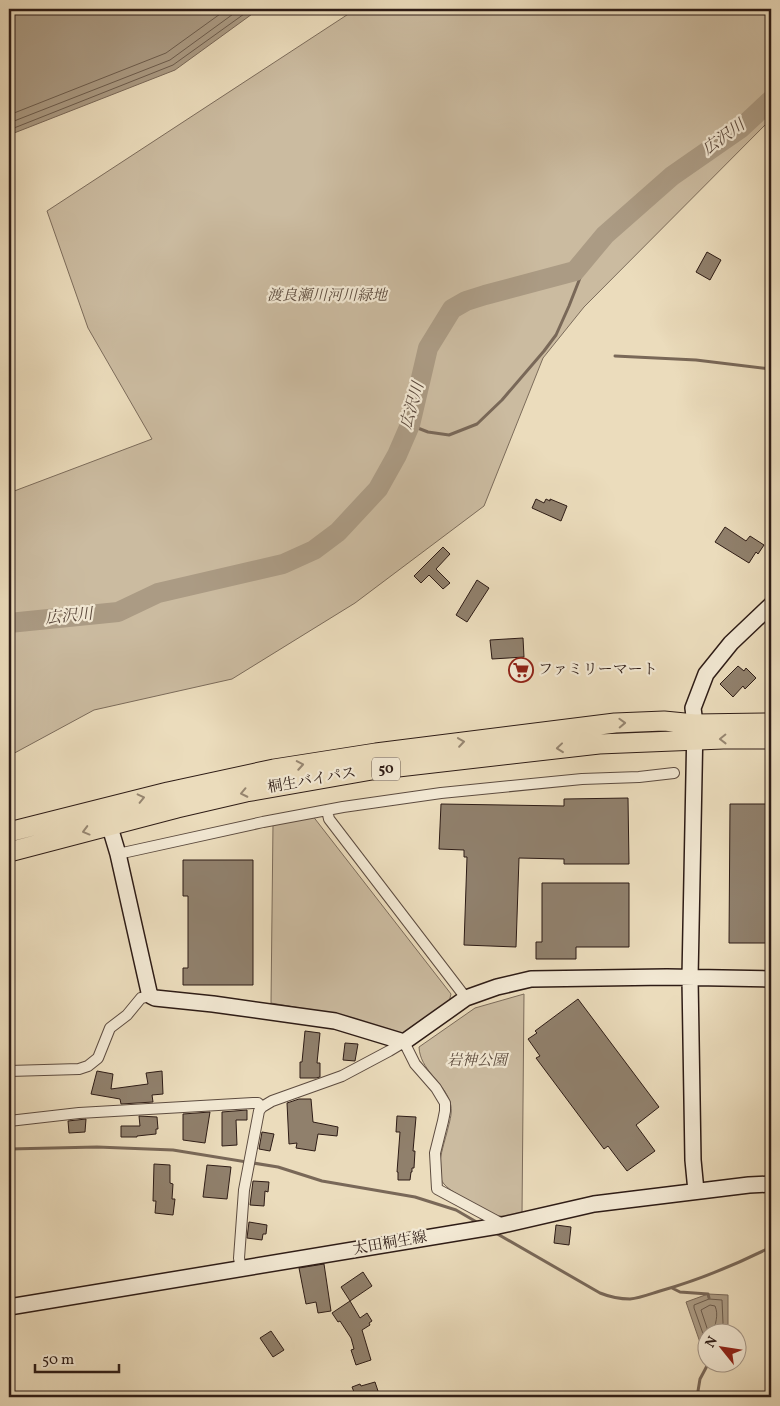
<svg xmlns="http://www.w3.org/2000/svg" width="780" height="1406" viewBox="0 0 780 1406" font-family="Vollkorn,'Noto Serif JP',serif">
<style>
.green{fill:#cbbba0;stroke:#7c6c5b}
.water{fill:#ab9b84;stroke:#796858}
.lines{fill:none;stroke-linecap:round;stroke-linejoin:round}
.shore{stroke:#6c5c4d;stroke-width:1}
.stream{stroke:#796858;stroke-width:3}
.river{stroke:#ab9b84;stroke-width:20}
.building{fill:#90806c;stroke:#2e1c16}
.street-casing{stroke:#5d4c40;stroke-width:12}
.secondary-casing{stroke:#2e1c16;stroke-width:18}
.highway-casing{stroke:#2e1c16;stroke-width:21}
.street{stroke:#f2e8d3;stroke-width:10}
.secondary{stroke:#f2e8d3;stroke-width:15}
.highway{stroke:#ebdcbc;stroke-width:19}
.oneway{stroke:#968671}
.labels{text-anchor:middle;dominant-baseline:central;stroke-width:4.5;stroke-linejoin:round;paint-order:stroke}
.shield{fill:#f2e8d3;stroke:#69594f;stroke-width:1}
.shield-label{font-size:14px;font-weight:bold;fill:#2e1c16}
.park-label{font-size:15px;font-style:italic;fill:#5d4c3f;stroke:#f2e8d3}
.poi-label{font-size:15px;fill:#2e1c16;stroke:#f2e8d3;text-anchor:start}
.street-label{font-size:15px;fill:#2e1c16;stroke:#f2e8d3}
.water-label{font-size:16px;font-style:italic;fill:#5a483c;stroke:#f2e8d3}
</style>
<rect width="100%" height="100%" fill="#ebdcbc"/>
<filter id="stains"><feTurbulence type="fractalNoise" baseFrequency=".004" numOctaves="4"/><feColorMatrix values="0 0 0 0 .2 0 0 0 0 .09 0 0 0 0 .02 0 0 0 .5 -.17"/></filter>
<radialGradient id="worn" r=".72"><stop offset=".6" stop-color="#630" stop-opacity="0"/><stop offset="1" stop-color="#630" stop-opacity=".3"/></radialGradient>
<path class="green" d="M356 9H771V119L584 307 543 358 484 506 355 603 232 679 94 710 9 756V493L152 439 88 328 47 211Z
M312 815 451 994 449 1002 405 1035 335 1014 271 1003 273 824Z
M524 994 522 1215C497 1219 494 1215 472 1203 463 1197 451 1192 444 1184 433 1172 445 1142 448 1128 450 1120 453 1111 450 1102 443 1081 420 1070 419 1047L475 1008Z"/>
<path class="water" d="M9 9H259L175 70 9 135Z
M708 1294 728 1295V1324L724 1333 708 1334 707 1358 703 1351 686 1302Z"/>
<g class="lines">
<path class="shore" d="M9 115 166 53 227 9
M9 123 170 60 240 9
M9 130 173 65 251 9
M709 1334 701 1310 710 1305 715 1306C719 1315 715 1324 713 1334
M708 1348 694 1308V1305L709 1299 722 1300 723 1323 720 1334"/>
<path class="stream" d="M615 356 696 360 771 369
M410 425 428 432 449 435 477 424 502 400 544 351 556 335 569 306 589 255
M9 1149 97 1147 173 1150 278 1167 322 1181 415 1197 456 1210 480 1224
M494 1232 600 1293C610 1297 619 1299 630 1299 640 1298 650 1294 660 1291 699 1280 735 1265 771 1247
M672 1288 680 1292 708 1294 709 1298
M697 1397 700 1379 708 1364"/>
<path class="river" d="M9 623 118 612 158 593 283 564 314 550 338 532 378 489 397 455 410 425 428 348 452 309 466 301 485 295 575 271 605 235 672 176 741 128 771 100"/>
</g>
<path class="building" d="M707 252 721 260 710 280 696 272Z
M536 499 544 503 546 499 550 501V499L567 506 561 521 532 508Z
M725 527 746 541 750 536 764 545 758 554 756 552 749 563 715 542Z
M443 547 450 554 436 569 450 583 443 589 429 575 421 583 414 576Z
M477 580 489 588 467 622 456 615Z
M523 638 524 657 492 659 490 640Z
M738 666 744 671 746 668 756 678 745 689 743 686 733 697 720 684Z
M628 798 629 864H564V859L519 858 516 947 464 945 467 857H464V850L439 849 441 804 564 806V799Z
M730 804H771V943H729Z
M183 860H253V985H183V968H188V896H183Z
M542 883H629V947H576V959H536V942H542Z
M578 999 659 1107 636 1125 655 1151 627 1171 608 1146 604 1149 536 1058 540 1056 528 1039 537 1033 535 1031Z
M305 1031 320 1033 317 1063H320V1077L316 1078H300V1062H302Z
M345 1043 358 1044 355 1061 343 1060Z
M97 1071 113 1074 111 1089 148 1084 146 1073 162 1071 163 1094 152 1095 153 1102 121 1104 120 1099 91 1094Z
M299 1099H311L313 1122 338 1127 337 1136 318 1134 315 1151 296 1148 297 1143 289 1144 287 1103Z
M247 1110V1120H236L237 1145 222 1146V1112Z
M210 1112 205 1143 183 1140V1114Z
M139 1116 157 1117 158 1129H156V1134L137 1136V1137H121V1126H140Z
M397 1116 416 1117 413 1151H415L414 1168H412V1172H411L410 1180H398V1172H397L400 1132H396Z
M86 1119 85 1132 69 1133 68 1121Z
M262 1132 274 1134 270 1151 259 1149Z
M154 1164 170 1165V1183L173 1184 172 1199H175L173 1215 155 1213 156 1201H153Z
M207 1165 231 1167 227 1199 203 1197Z
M253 1181 269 1182 268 1192 265 1191 264 1206 250 1205Z
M249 1222 267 1225 266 1234H263L262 1240 247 1238Z
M556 1225 571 1227 569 1245 554 1243Z
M324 1264 331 1311 318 1313 316 1302 306 1304 299 1268Z
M363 1272 372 1286 350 1301 341 1287Z
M350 1301 360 1318 367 1313 372 1321 369 1323 370 1325 362 1330 371 1360 356 1365 351 1350 354 1349 351 1338 340 1321 338 1322 332 1313Z
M271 1331 284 1350 273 1357 260 1338Z
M375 1382 380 1397H356L352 1387 360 1384 361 1386Z"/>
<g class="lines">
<defs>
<path id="street" d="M327 810 329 819 466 998
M118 854 263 822 343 807 441 793 582 779 639 777 674 773
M9 1071 79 1069 88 1066 98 1058 110 1028 127 1015 141 998 151 996
M9 1121 79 1113 253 1103H258L262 1107
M241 1269 239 1258 244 1190 259 1111 262 1107 272 1101 342 1076 389 1051 404 1042 415 1064 436 1088 445 1103V1111L443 1121 435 1153 437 1189 504 1225"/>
<path id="secondary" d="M109 824 118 854 149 992 151 996 155 998 213 1004 335 1021 404 1042 466 998 497 987 531 979 667 977 771 979
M696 1191 693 1160 690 978 695 724 693 708 706 674 731 643 771 605
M9 1307 498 1226 594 1204 749 1185 771 1184"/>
<path id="highway" d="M9 832 168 792 274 769 376 753 615 723 664 721 695 724 771 723
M9 852 177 808 246 792 372 770 599 744 723 739H771"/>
</defs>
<use href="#street" class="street-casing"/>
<use href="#secondary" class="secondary-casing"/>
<use href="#highway" class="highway-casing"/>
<use href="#street" class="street"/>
<use href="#secondary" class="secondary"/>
<use href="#highway" class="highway"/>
</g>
<defs><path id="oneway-chevron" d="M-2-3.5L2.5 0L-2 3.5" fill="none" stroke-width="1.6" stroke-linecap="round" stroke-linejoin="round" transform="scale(1.25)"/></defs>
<g class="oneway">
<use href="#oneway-chevron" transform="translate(622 723) rotate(-2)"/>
<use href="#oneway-chevron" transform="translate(723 739) rotate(179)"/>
<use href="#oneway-chevron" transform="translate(461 742) rotate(-8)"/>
<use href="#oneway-chevron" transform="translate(560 748) rotate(174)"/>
<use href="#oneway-chevron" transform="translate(300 765) rotate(-10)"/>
<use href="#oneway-chevron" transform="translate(244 793) rotate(168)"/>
<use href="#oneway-chevron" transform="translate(141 798) rotate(-13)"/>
<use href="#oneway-chevron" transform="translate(86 831) rotate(165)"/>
</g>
<defs>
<symbol id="supermarket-ring" viewBox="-11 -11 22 22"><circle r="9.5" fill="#f2e8d3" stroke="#8f2418" stroke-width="1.5"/><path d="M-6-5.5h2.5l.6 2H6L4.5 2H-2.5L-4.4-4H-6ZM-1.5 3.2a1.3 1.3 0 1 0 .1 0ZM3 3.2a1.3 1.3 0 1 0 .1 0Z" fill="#8f2418"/></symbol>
</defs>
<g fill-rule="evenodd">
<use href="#supermarket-ring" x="507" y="656" width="28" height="28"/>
</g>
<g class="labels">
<rect class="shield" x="372" y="757.5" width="28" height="23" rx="4"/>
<g class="shield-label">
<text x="386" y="769">50</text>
</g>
<g class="park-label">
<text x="327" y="296">渡良瀬川河川緑地</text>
<text x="477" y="1061">岩神公園</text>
</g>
<g class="poi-label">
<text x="538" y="670">ファミリーマート</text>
</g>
<g class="street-label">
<text transform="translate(312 781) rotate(-10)">桐生バイパス</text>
<text transform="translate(390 1244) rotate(-10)">太田桐生線</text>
</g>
<g class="water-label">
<text transform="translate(724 138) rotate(-36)">広沢川</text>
<text transform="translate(413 406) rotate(-74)">広沢川</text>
<text transform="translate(69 617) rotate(-6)">広沢川</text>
</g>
</g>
<rect width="780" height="1406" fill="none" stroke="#ebdcbc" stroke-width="30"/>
<rect x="10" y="10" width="760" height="1386" fill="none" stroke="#2e1c16" stroke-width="2.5"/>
<rect x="15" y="15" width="750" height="1376" fill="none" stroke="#2e1c16"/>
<g transform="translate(722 1348) rotate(300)"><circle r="24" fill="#f2e8d3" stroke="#a49687"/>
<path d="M0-4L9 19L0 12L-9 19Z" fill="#8f2418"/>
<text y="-8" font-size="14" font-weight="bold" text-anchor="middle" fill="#2e1c16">N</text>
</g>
<path d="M35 1364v8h84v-8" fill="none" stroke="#2e1c16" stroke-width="2.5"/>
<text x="42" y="1364" font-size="15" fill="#2e1c16" stroke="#f2e8d3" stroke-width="4" paint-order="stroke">50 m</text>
<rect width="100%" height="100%" filter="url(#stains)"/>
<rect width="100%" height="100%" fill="url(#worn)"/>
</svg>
